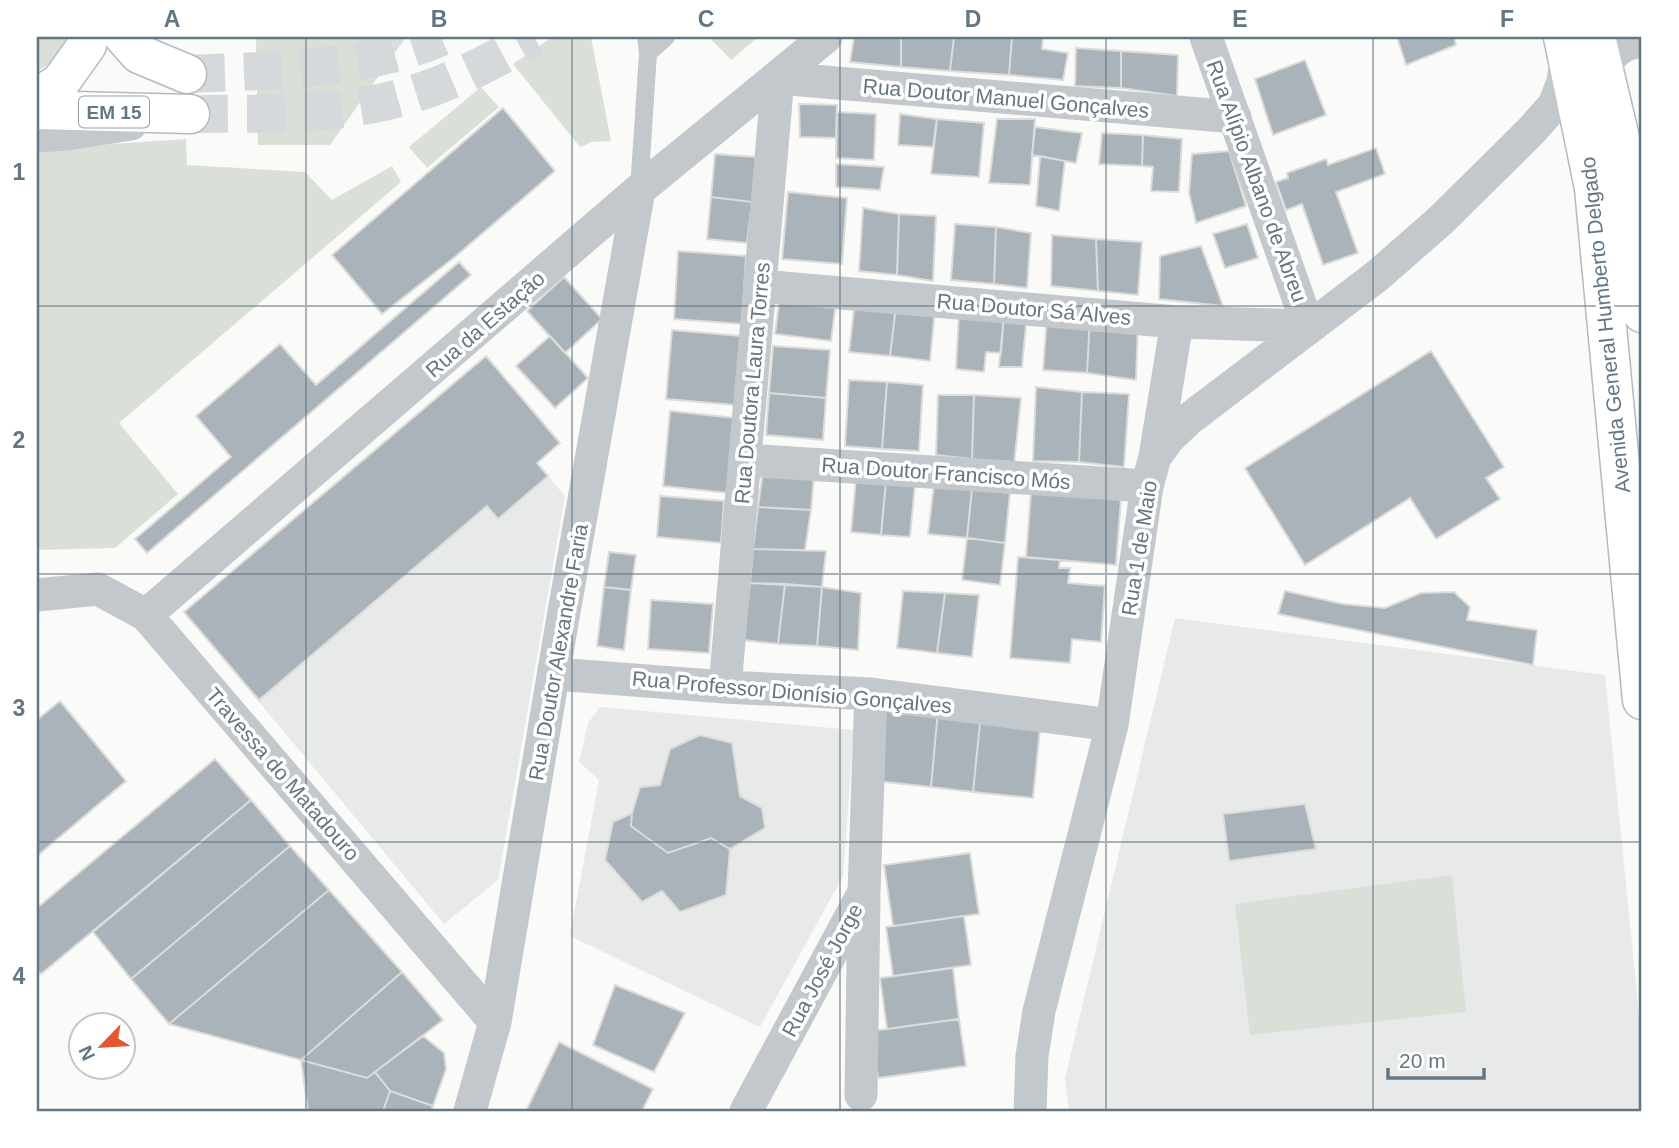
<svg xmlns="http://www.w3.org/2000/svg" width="1679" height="1148" viewBox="0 0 1679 1148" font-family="Helvetica,sans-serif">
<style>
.built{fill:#e8e9e9}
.green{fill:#dadfd7}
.building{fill:#aab3b9;stroke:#dcdcda;stroke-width:2}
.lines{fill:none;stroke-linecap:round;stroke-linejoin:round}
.primary-tunnel{stroke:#d5d9db;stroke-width:38;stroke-dasharray:38 19;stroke-linecap:butt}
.secondary-casing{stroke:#b3babf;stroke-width:41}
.primary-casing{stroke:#b5babe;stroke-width:41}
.service{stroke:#c3c8cc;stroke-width:18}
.minor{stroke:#c3c8cc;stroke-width:33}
.secondary{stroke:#fff;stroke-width:38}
.primary{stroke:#fff;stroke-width:38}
.grid{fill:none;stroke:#657683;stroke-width:2;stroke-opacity:0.55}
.labels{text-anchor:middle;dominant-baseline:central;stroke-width:7;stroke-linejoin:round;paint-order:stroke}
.shield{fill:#fff;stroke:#939fa8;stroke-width:2}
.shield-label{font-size:19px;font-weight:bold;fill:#657683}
.street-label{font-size:21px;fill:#657683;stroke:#fff}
.neatline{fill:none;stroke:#657683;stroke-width:2.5}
.grid-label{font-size:23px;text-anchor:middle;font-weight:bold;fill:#657683}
</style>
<rect width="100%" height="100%" fill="#fafaf8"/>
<path class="built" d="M486 356 560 443 537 463 565 496 498 880 444 924 184 612Z
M1175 618 1605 675 1642 1044V1111H1069L1065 1078Z
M600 707 854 730 843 876 760 1027 570 936 599 780 579 762 588 723Z"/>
<path class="green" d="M37 37H67C60 52 53 65 37 71Z
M256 37H406L330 145H258Z
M552 37H591L611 141 592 142 580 147 513 64Z
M709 37H758L731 60Z
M481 87 499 107 427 168 409 147Z
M186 139 187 165 305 172 332 200 392 166 401 182 119 423 178 494 115 548 37 550V149Z
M1452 875 1466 1012 1250 1035 1235 904Z"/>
<path class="building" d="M854 37H901V67L850 62Z
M901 37H954L950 71 901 67Z
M954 37H1012L1009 75 950 71Z
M1012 37H1043L1042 49 1068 53 1063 80 1009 75Z
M1397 37H1454L1456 45 1406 65Z
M1076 48 1121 51V88L1075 86Z
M1121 51 1178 55 1177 96 1121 88Z
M1305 60 1326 115 1273 135 1255 79Z
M799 104 837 105 836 138 800 137Z
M503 108 555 171 456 256 382 314 332 255Z
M837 112 876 114 874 160 836 158Z
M900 114 937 119 933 147 898 145Z
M937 119 984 123 979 177 931 174Z
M997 119H1035L1030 185 989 183Z
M1035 127 1082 133 1076 163 1032 155Z
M1102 133 1143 135 1142 166 1099 164Z
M1143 135 1182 139 1179 192 1151 191 1153 167 1142 166Z
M1376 148 1385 174 1336 192 1358 253 1323 265 1302 204 1286 210 1276 182 1288 178 1287 173 1326 159 1328 165Z
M1229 151 1246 206 1196 223 1189 193 1192 154Z
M715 154 756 157 752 202 711 197Z
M1040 156 1065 161 1059 211 1036 206Z
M836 164 884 167 880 190 836 187Z
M788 192 847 198 842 264 782 259Z
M711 197 752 202 747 243 707 239Z
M863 208 899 214 897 275 859 271Z
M899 214 936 216 933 281 897 275Z
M955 224 996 227 994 284 951 280Z
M1247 224 1258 258 1225 268 1213 234Z
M996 227 1031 233 1027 288 994 284Z
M1052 235 1096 239 1098 291 1051 286Z
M1096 239 1142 242 1138 295 1098 291Z
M1201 246 1223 306 1159 299 1160 256Z
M678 251 746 256 742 324 674 319Z
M459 262 471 275 147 553 135 539 231 457 196 416 280 344 316 385Z
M564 277 602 319 565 353 527 311Z
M780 295 836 302 831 341 775 334Z
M855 301 896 306 890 356 849 352Z
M896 306 935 310 930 361 890 356Z
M959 311 1004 315 1001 353 986 352 984 372 956 369Z
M1004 315H1027L1022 367H999Z
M1047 317 1090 318 1087 373 1043 370Z
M1090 318 1138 324 1136 380 1087 373Z
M672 330 741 336 735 405 666 399Z
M550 336 588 378 555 408 516 366Z
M773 346 830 350 826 398 769 393Z
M1431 351 1504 467 1486 478 1500 499 1436 539 1410 498 1305 565 1245 468Z
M486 356 560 443 537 463 548 476 498 519 487 506 259 700 184 612Z
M849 380 887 382 882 449 845 446Z
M887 382 923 385 919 451 882 449Z
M1036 387 1082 392 1079 462 1033 461Z
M1082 392 1129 394 1124 467 1079 462Z
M769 393 826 398 823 440 766 435Z
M938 395H974L972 459 936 455Z
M974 395 1021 398 1014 465 972 459Z
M670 411 735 418 728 493 663 486Z
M763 471 814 476 811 510 758 507Z
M856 478 886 481 881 535 851 532Z
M886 481 915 484 910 537 881 535Z
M934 485 972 489 967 538 928 534Z
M972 489 1010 493 1005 543 967 538Z
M1031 492 1121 499 1116 565 1026 557Z
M660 496 724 501 721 543 657 537Z
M758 507 811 510 805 550 753 549Z
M967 538 1005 543 1000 585 962 580Z
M753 549 826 551 822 587 750 583Z
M609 552 636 555 631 590 604 587Z
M1018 557 1060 560 1059 568H1070L1068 583 1105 586 1101 642 1072 639 1070 663 1010 658Z
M750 583 785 584 778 644 743 640Z
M785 584 822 587 817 646 778 644Z
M604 587 631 590 624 650 597 646Z
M822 587 861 593 858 650 817 646Z
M903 591 945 593 937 653 897 648Z
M1285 591 1343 604 1385 608 1421 593 1454 592 1470 607 1467 620 1537 630 1533 665 1278 614Z
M945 593 979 595 972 657 937 653Z
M651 600 713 604 709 653 648 649Z
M60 701 126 781 37 856V720Z
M884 704 938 710 931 787 876 781Z
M938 710 981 714 973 792 931 787Z
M981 714 1041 720 1033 798 973 792Z
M700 735 732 743 740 796 762 808 765 828 730 849 711 838 668 853 631 826 632 813 640 787 660 785 670 749Z
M215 759 251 800 41 974 37 969V908Z
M251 800 290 846 131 979 93 932Z
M1305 804 1316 849 1229 861 1223 814Z
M632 813 631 826 668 853 711 838 730 849 726 895 680 912 662 891 642 902 605 860 613 822Z
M290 846 329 890 169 1024 131 979Z
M970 853 979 914 893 926 884 865Z
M329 890 402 972 301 1060 169 1024Z
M964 916 971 965 893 976 886 927Z
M953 968 959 1019 887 1029 880 978Z
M402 972 443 1020 367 1078 301 1060Z
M615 985 685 1013 654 1072 593 1045Z
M959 1019 966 1066 878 1078 872 1031Z
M423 1036 444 1053 446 1069 433 1106 390 1091 375 1072Z
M559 1042 653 1089 642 1111H526Z
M301 1060 367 1078 375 1072 390 1091 383 1111H308Z
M390 1091 433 1106 431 1111H383Z"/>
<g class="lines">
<path class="primary-tunnel" d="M187 74C273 70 361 72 441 37
M190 114C260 113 336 117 403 97 450 84 493 61 534 37"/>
<defs>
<path id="secondary" d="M1563 37 1594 188 1642 700
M1596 37 1629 176 1642 313"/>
<path id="primary" d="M124 37 139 54 187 74
M37 97 60 83 87 45 89 37
M37 110 190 114"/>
</defs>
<use href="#secondary" class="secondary-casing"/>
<use href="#primary" class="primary-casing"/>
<path class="service" d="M648 53 666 37
M639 190 648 53 646 37"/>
<path class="minor" d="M1206 37 1308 326
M1604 73C1609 53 1621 44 1642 41
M37 136 67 134 131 124
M760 286 1177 322 1308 326
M1155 457 1177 322
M745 460 1147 486
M37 595 98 589 146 615 495 1022
M146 615 639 190 826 37
M555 674 725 687 871 694 1112 725
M725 687 778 78 1235 117
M861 1095 864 898
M470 1111 495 1022 562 623 639 190
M746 1111 864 892 871 694
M1030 1111 1032 1056 1039 1011 1112 725 1147 486 1155 457 1169 438 1189 419 1377 276 1441 220 1531 131 1554 105 1563 82 1566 60"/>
<use href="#secondary" class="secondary"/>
<use href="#primary" class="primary"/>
</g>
<path class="grid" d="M306 37V1111M572 37V1111M840 37V1111M1106 37V1111M1373 37V1111M37 306H1642M37 574H1642M37 842H1642"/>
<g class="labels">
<rect class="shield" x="79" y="96.5" width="70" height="31" rx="5"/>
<g class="shield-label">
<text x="114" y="112">EM 15</text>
</g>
<g class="street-label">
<text transform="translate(1006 98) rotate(5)">Rua Doutor Manuel Gonçalves</text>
<text transform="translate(1257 181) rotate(70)">Rua Alípio Albano de Abreu</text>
<text transform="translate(1034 309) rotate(5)">Rua Doutor Sá Alves</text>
<text transform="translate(485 324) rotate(-41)">Rua da Estação</text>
<text transform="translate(1605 325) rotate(-96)">Avenida General Humberto Delgado</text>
<text transform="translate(752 383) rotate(-85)">Rua Doutora Laura Torres</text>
<text transform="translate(946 473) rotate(4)">Rua Doutor Francisco Mós</text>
<text transform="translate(1139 548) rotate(-81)">Rua 1 de Maio</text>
<text transform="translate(558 652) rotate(-80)">Rua Doutor Alexandre Faria</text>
<text transform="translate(792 692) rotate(5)">Rua Professor Dionísio Gonçalves</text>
<text transform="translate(283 774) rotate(49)">Travessa do Matadouro</text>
<text transform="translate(822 970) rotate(-62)">Rua José Jorge</text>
</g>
</g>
<rect width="1679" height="1148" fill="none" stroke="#ffffff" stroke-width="77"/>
<g transform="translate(102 1046) rotate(245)"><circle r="33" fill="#ffffff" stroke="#c1c8cd" stroke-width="2"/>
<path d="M0-5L12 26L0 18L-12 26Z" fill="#e4572e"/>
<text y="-10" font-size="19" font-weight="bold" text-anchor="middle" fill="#657683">N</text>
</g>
<path d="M1388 1068v10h96v-10" fill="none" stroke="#657683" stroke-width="3.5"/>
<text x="1399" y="1068" font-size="21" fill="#657683" stroke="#ffffff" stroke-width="5" paint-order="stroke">20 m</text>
<rect x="38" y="38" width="1602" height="1072" class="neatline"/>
<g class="grid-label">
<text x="172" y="27">A</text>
<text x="439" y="27">B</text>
<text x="706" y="27">C</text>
<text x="973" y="27">D</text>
<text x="1240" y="27">E</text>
<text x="1507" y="27">F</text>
<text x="19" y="180">1</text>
<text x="19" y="448">2</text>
<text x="19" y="716">3</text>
<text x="19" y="984">4</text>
</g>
</svg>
